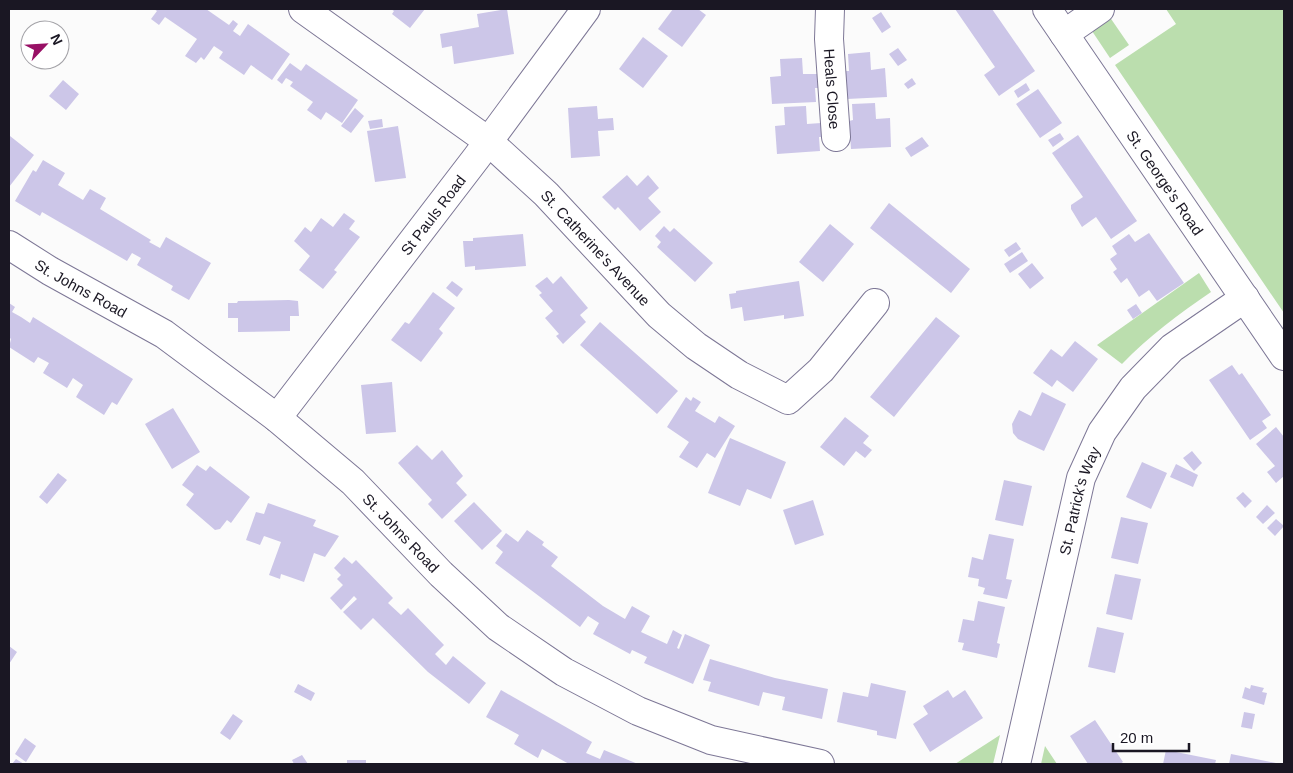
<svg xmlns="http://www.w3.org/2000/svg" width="1293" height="773" viewBox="0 0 1293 773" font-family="Helvetica,sans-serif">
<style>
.green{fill:#bbdeae}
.building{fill:#ccc6e8}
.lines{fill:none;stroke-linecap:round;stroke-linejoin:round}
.minor-casing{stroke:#7d7796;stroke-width:30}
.minor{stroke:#fff;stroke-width:28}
.labels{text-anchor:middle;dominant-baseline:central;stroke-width:5;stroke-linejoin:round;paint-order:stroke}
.street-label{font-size:15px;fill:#1a1723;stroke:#fff}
</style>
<rect width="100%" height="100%" fill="#fbfbfb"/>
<path class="green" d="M1166 9H1284V313L1115 65 1176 24Z
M1107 13 1129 45 1110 58 1090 28Z
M1199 273 1211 292C1179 314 1149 336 1122 364L1097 345Z
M1000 735 993 764H955Z
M1045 746 1057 764H1041Z"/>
<path class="building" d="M154 9H206L229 25 233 20 238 24 233 31 240 36 248 24 290 54 272 80 251 65 244 75 219 58 223 52 214 46 204 60 201 57 196 63 185 56 197 39 165 17 159 25 151 19 157 11Z
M391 9H425L410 28 392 14 394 11Z
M507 9 514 54 454 64 452 46 442 48 440 34 479 27 477 14Z
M673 9H698L706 15 682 47 658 29Z
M955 9H992L1035 71 999 96 984 75 995 67Z
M881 12 891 27 882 33 872 18Z
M643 37 668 56 643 88 619 69Z
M898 48 907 60 898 66 889 54Z
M870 52 871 70 885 68 887 97 847 99 845 71H849L848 54Z
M802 58 803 74H817L818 88H815L816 102 772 104 770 77 781 76 780 59Z
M290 63 301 71 306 64 358 100 342 123 326 112 321 120 307 110 313 102 290 86 293 82 286 78 282 84 277 80Z
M912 78 916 84 908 89 904 84Z
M63 80 79 94 66 110 49 96Z
M1026 83 1030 90 1018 98 1014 91Z
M1038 89 1062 123 1040 138 1016 104Z
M875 103 876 119 890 118 891 147 851 149 849 121 853 120 852 104Z
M597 106 598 119 613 118 614 130 598 131 600 156 571 158 568 108Z
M806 106 807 124 821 123 822 137H819L820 151 777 154 775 126 785 125 784 107Z
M355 108 364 116 351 133 341 126Z
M382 119 383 127 370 129 368 121Z
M398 126 406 178 375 182 367 131Z
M1060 133 1064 139 1053 147 1048 140Z
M1078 135 1137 221 1111 239 1096 217 1082 227 1071 209V205L1083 197 1052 153Z
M10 136 34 155 9 187V137Z
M922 137 929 146 911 157 905 148Z
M43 160 65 173 58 185 83 200 90 189 106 198 100 209 151 240 149 242 160 248 166 237 211 263 189 300 171 290 173 286 137 265 141 258 132 253 127 261 42 212 40 216 15 201 33 170 36 172Z
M627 175 637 186 648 175 659 188 648 198 661 212 640 231 618 207 615 210 602 197Z
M889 203 970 269 951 293 870 228Z
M344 213 355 221 349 229 360 237 334 270 337 272 323 289 299 270 310 256 294 241 305 227 311 232 321 218 333 227Z
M830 224 854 244 823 282 799 262Z
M664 226 670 232 674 228 713 263 695 282 657 247 661 242 655 236Z
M1149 233 1184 283 1157 301 1149 290 1139 297 1127 278 1121 283 1113 272 1117 269 1110 259 1117 254 1112 246 1129 234 1135 242Z
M523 234 526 266 475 270V266L465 267 463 241H473V238Z
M1016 242 1021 249 1009 257 1004 250Z
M1022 252 1028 261 1010 273 1004 264Z
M1032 263 1044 278 1030 289 1018 274Z
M561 276 588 308 580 315 586 322 563 344 556 336 559 334 545 318 553 311 539 295 542 293 535 286 547 277 553 284Z
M452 281 463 289 457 297 446 288Z
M799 281 804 316 784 319V315L744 321 742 307 731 309 729 294 736 293V291Z
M433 292 455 308 439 329 443 333 421 362 391 340 405 322 409 324Z
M289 300 298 301 299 316H290V331L238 332V318H228V303H237L238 301Z
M9 303 15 307 12 312 21 317 30 323 33 317 133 379 117 405 112 402 104 415 76 397 83 385 73 378 67 388 43 373 49 363 38 357 34 363 9 347 11 339 9 337Z
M1136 304 1142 313 1133 319 1127 310Z
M936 317 960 336 894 417 870 397Z
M600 322 678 391 657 414 580 345Z
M1075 341 1098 359 1073 392 1057 380 1052 387 1033 373 1051 349 1062 357Z
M1232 365 1239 375 1242 373 1271 415 1262 421 1267 428 1250 440 1209 380Z
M392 382 396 432 366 434 361 385Z
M1042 392 1066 404 1044 451 1018 439 1013 433 1012 424 1019 410 1031 416Z
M686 397 691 401 693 397 701 402 695 411 715 423 719 416 735 426 715 458 707 453 697 468 679 457 689 442 667 427Z
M173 408 200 452 172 469 145 424Z
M845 417 869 436 863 443 872 450 865 458 856 451 844 466 820 447Z
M1276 427 1284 437V476L1276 483 1267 472 1275 466 1256 444Z
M730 438 786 462 771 499 747 489 740 506 708 493Z
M417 445 432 460 442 450 463 476 456 483 467 495 442 519 428 504 432 500 398 463Z
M1192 451 1202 463 1194 471 1183 458Z
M1142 462 1167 473 1151 509 1126 497Z
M1176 464 1198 475 1193 487 1170 477Z
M197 465 206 471 210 466 250 497 231 523 227 520 220 529 215 530 186 505 194 494 182 485Z
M58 473 67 480 47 504 39 497Z
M1004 480 1032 486 1023 526 995 520Z
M1243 492 1252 501 1245 508 1236 498Z
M813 500 824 535 795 545 783 510Z
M474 502 502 531 482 550 454 521Z
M268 503 316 520 313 526 339 536 325 557 314 553 304 582 281 574 280 579 269 575 281 542 264 536 260 545 246 540 256 512 264 514Z
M1267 505 1275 513 1263 524 1256 517Z
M1121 517 1148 523 1138 564 1111 558Z
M1276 519 1284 526 1275 536 1267 528Z
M527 530 544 542 542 545 558 557 551 566 603 606 625 619 632 606 650 616 641 632 667 644 673 630 682 635 677 648 679 649 685 634 710 645 693 684 644 663 647 657 632 650 630 654 593 634 599 623 588 616 580 627 495 563 503 552 496 546 506 533 518 542Z
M989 534 1014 539 1006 579 1012 580 1007 599 983 594 985 588 978 586 979 579 968 577 972 557 983 560Z
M344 557 352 564 356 560 393 598 388 603 401 615 408 608 444 645 435 654 446 665 453 656 486 683 469 704 428 672 373 618 361 630 343 612 357 599 354 596 341 610 330 598 343 585 337 579 341 575 334 568Z
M1115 574 1141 579 1132 620 1106 614Z
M978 601 1005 607 997 643 1000 644 997 658 962 650 964 643 958 642 963 619 974 621Z
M1097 627 1124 633 1115 673 1088 667Z
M9 646 17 652 9 664Z
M710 659 775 678 828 689 822 719 782 710 785 697 763 692 759 706 708 691 711 682 703 680Z
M871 683 906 691 896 739 877 735V731L837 722 843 692 868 697Z
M298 684 315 693 311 701 294 692Z
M1251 685 1264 688 1262 692 1267 693 1264 705 1242 698 1245 687 1250 689Z
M501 690 592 742 586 753 600 759 604 750 638 764H569L542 749 538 758 514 744 519 735 486 717Z
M948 690 953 698 965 690 983 718 930 752 913 724 928 714 923 706Z
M1244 712 1255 714 1252 729 1241 727Z
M233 714 243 721 230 740 220 733Z
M1095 720 1123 762 1120 764H1088L1070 736Z
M25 738 36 746 26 762 15 754Z
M1166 750 1216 760 1215 764H1163Z
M1231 754 1276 763V764H1229Z
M302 755 308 764H294L292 760Z
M16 759 24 764H12Z
M347 760H366V764H347Z"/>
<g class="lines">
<defs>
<g id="minor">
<path id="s1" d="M303 9 488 141 546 194 659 315 696 346 739 375 788 400 821 370 875 303"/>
<path id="s2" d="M830 9 829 39 836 137"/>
<path id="s3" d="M1047 9 1284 356"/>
<path d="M1064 34 1100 9"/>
<path id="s4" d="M9 245 50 271 164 334 277 418 353 482 441 574 498 627 564 672 638 711 711 740 820 764"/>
<path id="s5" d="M277 418 477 157 586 9"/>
<path id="s6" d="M1016 764 1081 478 1102 432 1133 388 1172 348 1245 298"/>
</g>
</defs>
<use href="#minor" class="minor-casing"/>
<use href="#minor" class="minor"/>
</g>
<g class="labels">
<g class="street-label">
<text stroke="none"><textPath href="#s2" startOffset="80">Heals Close</textPath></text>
<text stroke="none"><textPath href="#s3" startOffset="210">St. George's Road</textPath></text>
<text stroke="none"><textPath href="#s5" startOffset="256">St Pauls Road</textPath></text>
<text stroke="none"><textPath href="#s1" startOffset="379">St. Catherine's Avenue</textPath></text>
<text stroke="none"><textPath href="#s4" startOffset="84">St. Johns Road</textPath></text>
<text stroke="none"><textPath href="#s6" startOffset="271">St. Patrick's Way</textPath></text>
<text stroke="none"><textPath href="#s4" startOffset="489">St. Johns Road</textPath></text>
</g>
</g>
<rect width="1293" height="773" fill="none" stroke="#1a1723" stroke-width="20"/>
<g transform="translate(45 45) rotate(65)"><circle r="24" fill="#ffffff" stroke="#a3a2a7"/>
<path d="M0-4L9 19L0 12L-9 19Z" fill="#981065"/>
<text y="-8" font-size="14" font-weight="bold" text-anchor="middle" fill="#1a1723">N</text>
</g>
<path d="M1113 743v8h76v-8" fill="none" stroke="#1a1723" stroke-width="2.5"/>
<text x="1120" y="743" font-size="15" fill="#1a1723" stroke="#ffffff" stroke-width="4" paint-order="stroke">20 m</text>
</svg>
